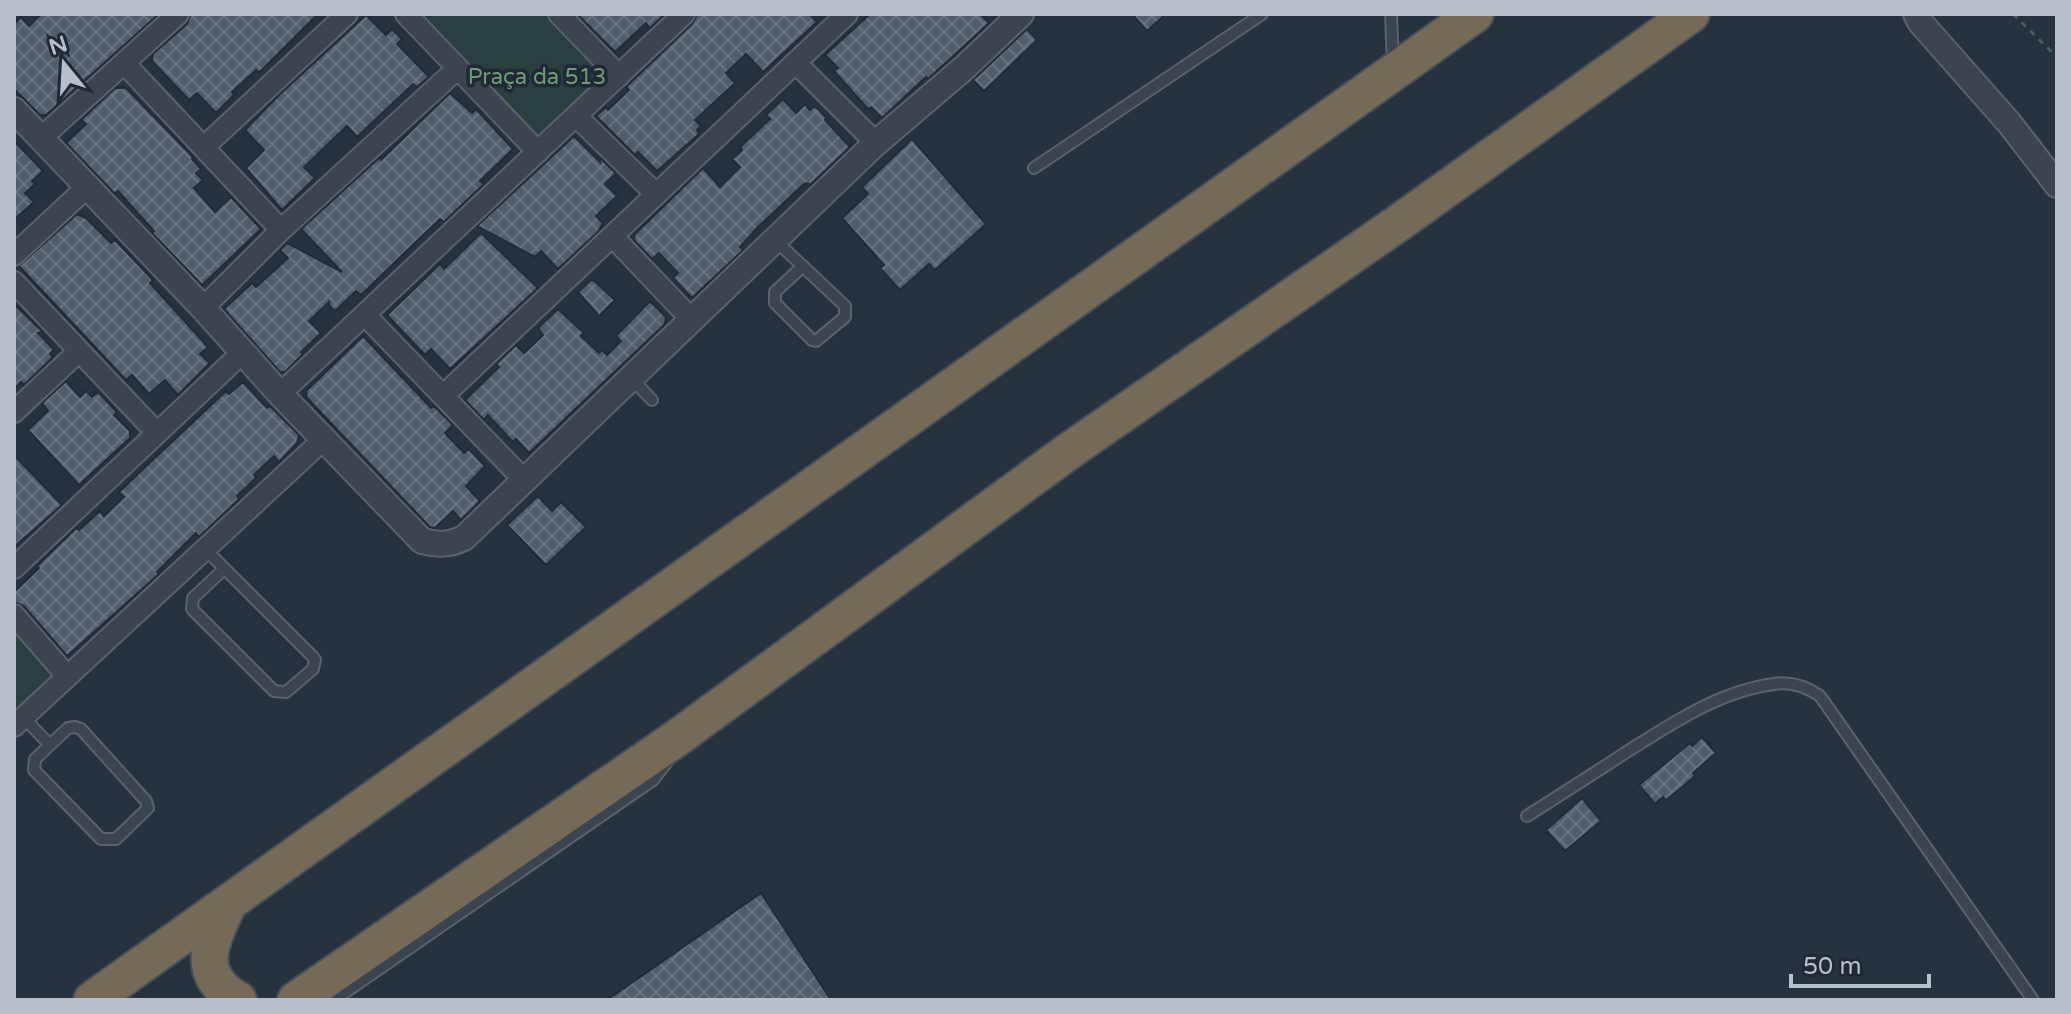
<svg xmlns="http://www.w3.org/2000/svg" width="2071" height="1014" viewBox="0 0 2071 1014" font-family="'Varela Round',sans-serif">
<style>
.green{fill:#293f40}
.building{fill:url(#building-cross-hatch);stroke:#222b37;stroke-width:2}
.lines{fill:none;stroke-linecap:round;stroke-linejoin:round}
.service-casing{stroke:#59626d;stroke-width:14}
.minor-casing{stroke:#59626d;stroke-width:24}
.tertiary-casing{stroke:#59626d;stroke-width:28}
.motorway-casing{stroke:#464f5a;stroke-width:40}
.path{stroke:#475c5d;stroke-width:3;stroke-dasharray:6 6;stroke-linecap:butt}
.service{stroke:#3b444f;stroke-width:10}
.minor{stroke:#3b444f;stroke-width:20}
.tertiary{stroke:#3b444f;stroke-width:24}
.motorway{stroke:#756958;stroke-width:36}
.labels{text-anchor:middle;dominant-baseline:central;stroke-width:7;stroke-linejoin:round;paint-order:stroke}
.park-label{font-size:22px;fill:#709a78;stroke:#202935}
</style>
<defs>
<pattern id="building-cross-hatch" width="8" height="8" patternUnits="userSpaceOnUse" patternTransform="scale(2)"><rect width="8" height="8" fill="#505d6a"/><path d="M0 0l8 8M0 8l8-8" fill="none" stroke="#67727e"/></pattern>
</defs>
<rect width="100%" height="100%" fill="#27323f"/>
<path class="green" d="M391 14H566L628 78 534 164Z
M14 607 66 662 14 710Z"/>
<path class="building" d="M41 14H159L46 115H40L14 89V24L21 17 29 26Z
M191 14H318L259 73 256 70 232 92 234 95 216 113 197 93 189 100 152 61 153 54 187 24Z
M577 14H665L650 28 646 23 615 52Z
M697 14H809L817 22 763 72 746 54 726 73 735 83 695 120 701 126 697 130 699 134 657 171 638 152 635 155 596 116 606 107 608 110 629 90 626 87 693 23Z
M870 14H980L989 23 928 79 926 77 882 118 871 107 868 109 834 71 838 68 825 55Z
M1132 14H1166L1147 31Z
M366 15 386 35 392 29 402 39 397 44 429 77 417 87 413 84 357 137 347 126 304 167 315 178 282 210 246 168 264 150 245 130 279 95Z
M1027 29 1037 40 984 91 973 80Z
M115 88H126L193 157 192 159 201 169 196 173 203 180 194 188 215 212 231 197 261 229 202 285 152 233 154 231 118 191 115 194 66 143 86 124 81 120Z
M450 93 472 113 476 109 513 149 480 181 484 184 444 222 440 219 420 238 361 295 356 291 335 311 329 305V302L309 321 321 333 301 352 303 354 285 372H280L224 309 252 283 256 287 288 258 280 250 287 243 342 272 301 229 380 157 381 160Z
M783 99 796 113 805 104 810 110 815 106 826 117 825 120 850 147 810 185 808 183 804 184 758 227 740 247 743 250 692 298 673 278 678 273 659 253 652 259 634 240 635 234 703 168 720 187 740 167 732 159 742 150 740 147 770 119 766 115Z
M574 136 600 162 599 157 616 173 605 184 617 196 596 216 603 223 598 232 558 269 541 251 535 257 477 226Z
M912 139 986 224 935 270 929 264 900 290 880 268 884 265 842 218 868 194 862 187Z
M14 141 43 171 32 181 35 184 25 193 34 202 14 220Z
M77 214 86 218 111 243 115 240 153 280 150 283 208 347 200 354 210 363 178 395 165 380 149 394 132 375 126 380 19 266Z
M481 233 538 288 450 369 431 349 425 355 387 315 440 264 444 269Z
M592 279 615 300 599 316 578 292Z
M650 301 666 317 665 324 529 453 516 439 513 442 488 415 484 420 465 400 499 367 496 364 516 345 524 353 543 335 538 328 558 309 584 333 581 336 599 353 602 350 607 355 621 341 616 336Z
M14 304 43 332 38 333 54 350 50 354 53 357 24 385 21 382 14 389Z
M363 336 431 408 434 406 453 425 445 433 464 453 469 449 485 466 466 486 480 501 461 520 453 511 435 528 430 527 307 398 306 391Z
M66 381 80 397 86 391 92 397 98 392 117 412 114 415 130 431V438L79 485 28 430 48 411 42 403Z
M243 382 267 408 270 406 299 435 297 443 279 462 274 456 254 475 256 478 237 496 239 499 199 537 196 533 157 572 159 574 67 656 24 606 14 602V592L39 568 37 566 76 528 79 530 100 511 104 516 124 497 119 492 141 471 226 391 229 394Z
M14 455 62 505 14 547Z
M538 496 552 511 561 502 586 527 546 565 507 525Z
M1702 737 1716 753 1693 773 1695 776 1680 789 1666 800 1663 797 1655 804 1639 785 1690 743 1692 746Z
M1582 798 1601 821 1565 851 1546 830Z
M761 893 831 1000H607Z"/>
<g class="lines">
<defs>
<path id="service" d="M1391 14 1393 64
M1034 168 1262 14
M776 241 845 306V317L816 341 812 340 775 303V292L803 266
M632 379 652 400
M205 549 313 657 315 660 313 669 286 692 274 691 192 609 193 598 224 569
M23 717 50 745
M75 727 81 729 146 801 148 808 116 839H101L34 770 35 759 68 728Z
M1527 816C1560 795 1593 774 1625 753 1671 724 1719 691 1774 684 1791 681 1807 687 1820 696L2033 1000
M334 1000 653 780 667 762"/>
<path id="minor" d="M406 14 538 152
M559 14 619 76
M125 64 281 230
M797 64 876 143
M576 116 656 194
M41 138 178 14
M204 147 347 14
M613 237 693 321
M14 255 86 188
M14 282 156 432
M203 308 281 230 458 68
M365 315 525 481
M280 394 684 14
M444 395 847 14
M14 412 78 352
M14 568 243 352
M14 615 67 676
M14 726 324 439"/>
<path id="tertiary" d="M1916 14 1920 22 2010 124 2057 185
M14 110 203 308 280 394 422 541C439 545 449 545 464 538L876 143 964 68 1021 14"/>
<path id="motorway" d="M228 904C211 942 193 973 238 1000
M92 1000 1475 14
M296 1000 677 738 1069 451 1400 222 1691 14"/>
</defs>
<use href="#service" class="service-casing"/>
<use href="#minor" class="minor-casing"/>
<use href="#tertiary" class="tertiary-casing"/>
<use href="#motorway" class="motorway-casing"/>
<path class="path" d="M2013 14 2057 57"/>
<use href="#service" class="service"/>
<use href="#minor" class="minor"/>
<use href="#tertiary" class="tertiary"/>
<use href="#motorway" class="motorway"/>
</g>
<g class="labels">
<g class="park-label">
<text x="537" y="77">Praça da 513</text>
</g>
</g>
<rect width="2071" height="1014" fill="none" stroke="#b7bfca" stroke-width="32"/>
<g transform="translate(64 64) rotate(342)" stroke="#202935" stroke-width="6" paint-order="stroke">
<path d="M0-6L14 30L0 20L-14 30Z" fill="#b7bfca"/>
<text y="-12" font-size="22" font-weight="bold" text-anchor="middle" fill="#b7bfca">N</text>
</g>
<path d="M1791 974v12h138v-12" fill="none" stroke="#b7bfca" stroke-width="4"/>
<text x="1803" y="974" font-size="24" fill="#b7bfca" stroke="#202935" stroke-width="6" paint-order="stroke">50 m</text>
</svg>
